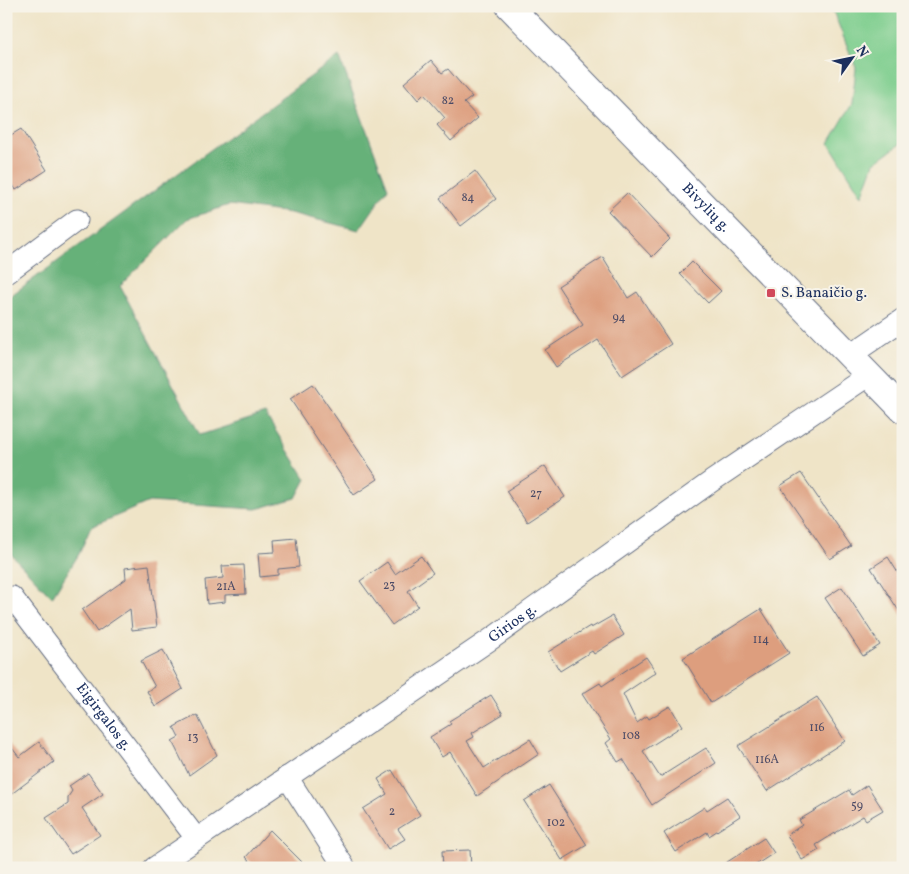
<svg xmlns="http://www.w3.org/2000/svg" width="909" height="874" viewBox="0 0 909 874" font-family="Vollkorn,serif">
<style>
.green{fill:#7ece8e;stroke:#4c7e76}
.forest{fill:#66b179;stroke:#40706c}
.building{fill:#dd9e7e}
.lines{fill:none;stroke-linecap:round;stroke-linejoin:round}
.minor-casing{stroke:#656e83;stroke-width:23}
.tertiary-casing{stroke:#656e83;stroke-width:28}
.minor{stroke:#fff;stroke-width:21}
.tertiary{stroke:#fff;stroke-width:26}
.poi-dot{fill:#d1495b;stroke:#f7f3e8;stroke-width:2}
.labels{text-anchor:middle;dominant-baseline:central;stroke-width:4;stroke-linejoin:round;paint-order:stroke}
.number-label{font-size:12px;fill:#4c4b66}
.street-label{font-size:15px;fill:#1b2f5e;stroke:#f7f3e8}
.poi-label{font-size:15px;fill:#1b2f5e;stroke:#f7f3e8;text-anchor:start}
</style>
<rect width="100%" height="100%" fill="#f7f3e8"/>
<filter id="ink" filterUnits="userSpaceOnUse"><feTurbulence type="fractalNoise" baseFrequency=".02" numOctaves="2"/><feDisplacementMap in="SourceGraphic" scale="10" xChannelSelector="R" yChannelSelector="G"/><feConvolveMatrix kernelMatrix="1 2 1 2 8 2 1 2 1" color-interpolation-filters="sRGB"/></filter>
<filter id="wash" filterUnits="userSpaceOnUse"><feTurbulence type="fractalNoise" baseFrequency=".0096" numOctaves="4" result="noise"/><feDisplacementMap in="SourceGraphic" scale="20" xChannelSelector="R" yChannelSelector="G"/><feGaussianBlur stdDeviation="1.12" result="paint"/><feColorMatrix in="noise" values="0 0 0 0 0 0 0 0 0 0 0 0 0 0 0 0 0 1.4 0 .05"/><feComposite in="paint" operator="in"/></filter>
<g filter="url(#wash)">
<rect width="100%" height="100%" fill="#efe4c7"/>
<path class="green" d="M831 6H903V142L874 163 862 196 829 143 852 104 856 68Z"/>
<path class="forest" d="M339 56 388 188 359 230 290 213 229 205 187 219 120 286 200 435 265 414 306 479 296 498 256 509 149 502 91 527 79 554 52 597 6 549V299Z"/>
<g id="blocks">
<path class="building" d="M431 60 442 73 448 69 472 97 464 103 478 118 451 141 437 125 445 118 424 94 418 100 404 83Z
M21 129 47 170 16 190 13 185 6 189V138Z
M475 171 496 199 461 226 440 198Z
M627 193 670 239 652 257 608 211Z
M603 257 628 298 637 292 671 344 622 376 598 340 556 367 545 350 583 325 558 286Z
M692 262 721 291 708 303 680 274Z
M313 384 378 479 354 495 290 399Z
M545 466 565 497 527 522 506 491Z
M801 473 851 546 830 559 780 486Z
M296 538 299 567 278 569V575L260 577 258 553 275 552 274 540Z
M421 556 433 573 408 591 418 606 392 625 360 581 387 562 395 574Z
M888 557 903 581V617L871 568Z
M149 565 157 627 132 630 130 609 97 632 82 610 126 579 125 568Z
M244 565 246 594 225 595V602L207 604 205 580 223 578 222 566Z
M842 587 880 645 863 656 825 598Z
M761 609 789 653 711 703 683 658Z
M612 616 624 635 594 654 592 651 560 671 548 652 590 626 591 628Z
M163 650 183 689 155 707 147 691 155 687 141 661Z
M646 657 656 672 623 694 637 723 647 716 649 719 670 706 682 726 643 751 660 777 706 748 716 763 652 805 623 759 618 762 606 743 611 739 582 694 600 683 602 686Z
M491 695 503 714 472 733 474 737 467 741 484 768 530 739 539 754 477 796 450 752 442 757 430 737 451 724 449 721Z
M817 697 845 741 767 791 738 746Z
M197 715 217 755 189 775 172 741 179 737 174 727Z
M6 740 19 757 39 742 54 762 6 798Z
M392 770 420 815 398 829 405 839 388 849 363 809 387 794 378 779Z
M88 773 103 794 82 808 100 835 71 854 46 818 68 804V797L72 791 69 786Z
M549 785 587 845 562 860 524 801Z
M867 785 883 810 866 820 863 816 832 835 816 845 819 850 802 860 787 835 802 825 799 820 849 790 852 795Z
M727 797 740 816 709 836 707 832 676 852 664 833 705 807 707 810Z
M270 830 308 868H256L246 857Z
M764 838 774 853 751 868H718Z
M470 850 471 868H443L442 851Z"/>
</g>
</g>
<g filter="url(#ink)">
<use href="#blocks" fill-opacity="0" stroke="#656e83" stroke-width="1"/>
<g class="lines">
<defs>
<g id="minor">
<path d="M6 273 77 220"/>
<path d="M849 356 903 319"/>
<path id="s1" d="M12 597 196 838"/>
<path d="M287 777 345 868"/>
<path id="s2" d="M154 868 494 637 712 481 869 375"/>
</g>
<g id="tertiary">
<path id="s3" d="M509 6 903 410"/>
</g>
</defs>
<use href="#minor" class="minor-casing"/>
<use href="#tertiary" class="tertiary-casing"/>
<use href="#minor" class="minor"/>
<use href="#tertiary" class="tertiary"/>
</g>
</g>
<rect class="poi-dot" x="766" y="288" width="10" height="10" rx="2.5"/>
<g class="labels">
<g class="number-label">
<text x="448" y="101">82</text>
<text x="468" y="198">84</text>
<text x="619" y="318">94</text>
<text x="536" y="494">27</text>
<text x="389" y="586">23</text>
<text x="226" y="587">21A</text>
<text x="761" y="640">114</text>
<text x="817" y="728">116</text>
<text x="631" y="736">108</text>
<text x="193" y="738">13</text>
<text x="767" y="760">116A</text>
<text x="857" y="806">59</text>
<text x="392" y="812">2</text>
<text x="556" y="823">102</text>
</g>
<g class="street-label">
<text stroke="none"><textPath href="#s3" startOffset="282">Bivylių g.</textPath></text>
<text stroke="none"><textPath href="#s2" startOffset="434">Girios g.</textPath></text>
<text stroke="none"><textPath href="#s1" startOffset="151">Eigirgalos g.</textPath></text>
</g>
<g class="poi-label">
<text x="781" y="293">S. Banaičio g.</text>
</g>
</g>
<rect width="909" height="874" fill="none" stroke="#f7f3e8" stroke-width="25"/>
<g transform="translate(852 58) rotate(57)" stroke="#f7f3e8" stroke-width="4" paint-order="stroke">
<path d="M0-4L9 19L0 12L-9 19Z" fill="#1b2f5e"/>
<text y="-8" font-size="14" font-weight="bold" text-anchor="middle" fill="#1b2f5e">N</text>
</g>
</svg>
